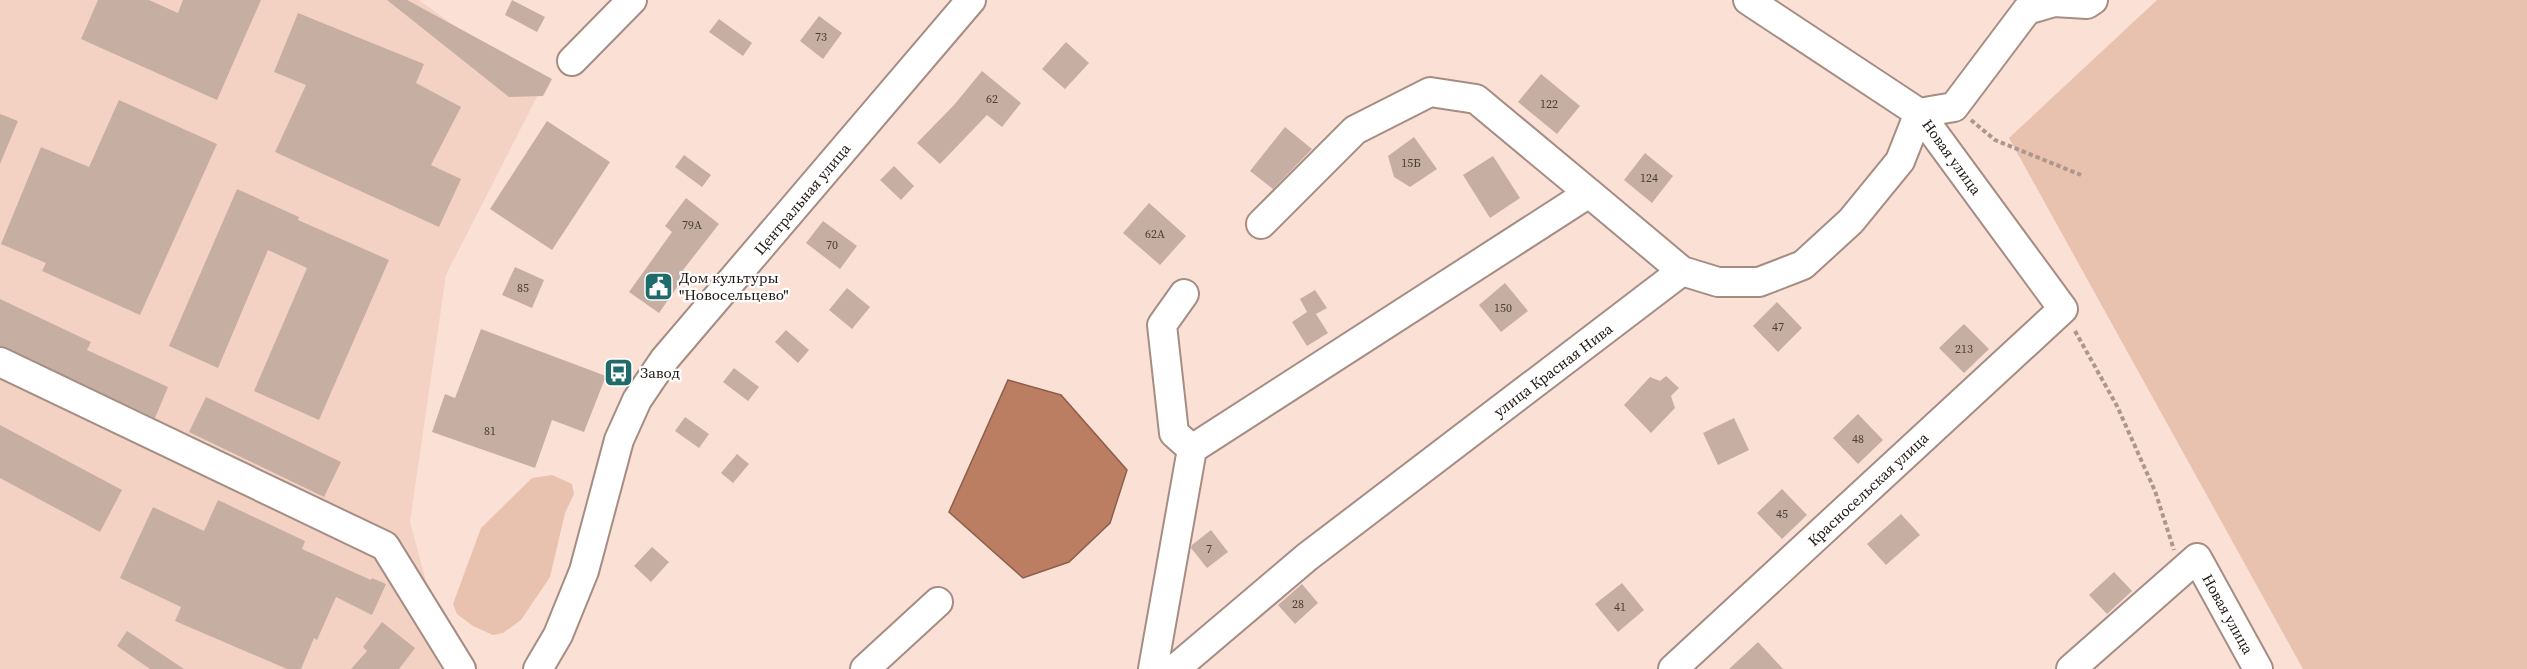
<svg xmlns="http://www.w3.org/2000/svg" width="2527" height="669" viewBox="0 0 2527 669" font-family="'Source Serif 4',serif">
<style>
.built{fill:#f4d2c3}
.green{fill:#e9c1af}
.water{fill:#bb7e63;stroke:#8c5f4b;stroke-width:1.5}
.building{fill:#c6aea3}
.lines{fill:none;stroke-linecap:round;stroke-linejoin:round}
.minor-casing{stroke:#a58d83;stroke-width:32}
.path{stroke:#ab978e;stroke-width:4;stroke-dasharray:4.5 3;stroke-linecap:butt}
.minor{stroke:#fff;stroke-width:28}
.labels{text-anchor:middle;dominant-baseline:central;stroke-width:4.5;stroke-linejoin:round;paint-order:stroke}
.number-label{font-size:12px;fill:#4a3d37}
.street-label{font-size:15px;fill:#201713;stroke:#fff}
.poi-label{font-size:15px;fill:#201713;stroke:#fff;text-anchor:start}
</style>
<rect width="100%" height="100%" fill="#fbe1d5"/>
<path class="built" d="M0 0H419L541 89 446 275 410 522 450 669H0Z"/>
<path class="green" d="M2157 0H2527V669H2303L2009 138Z
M552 475 572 484 574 494 565 513 550 577 521 620 503 633 493 635 473 626 457 614 453 604 481 528 532 478Z"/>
<path class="water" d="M1008 380 1061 395 1127 470 1110 523 1069 562 1023 578 949 512Z"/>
<path class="building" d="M98 0H149L178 13 183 0H261L217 100 81 39Z
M387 0H407L552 79 543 96 509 97Z
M512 0 545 17 537 32 505 15Z
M298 13 424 64 416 83 461 107 431 165 461 179 439 227 275 152 306 85 274 72Z
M819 16 842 33 823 59 800 41Z
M719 19 752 43 743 56 709 32Z
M1066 42 1089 63 1065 89 1042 69Z
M982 71 1021 103 1002 127 987 115 940 164 917 143 954 105Z
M1541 74 1580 106 1557 134 1518 102Z
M119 100 217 144 140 315 42 271 46 263 1 244 41 147 89 167Z
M0 114 18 121 0 164Z
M547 121 610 162 552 250 490 209Z
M1285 127 1312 149 1273 189 1250 171Z
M1414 137 1437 169 1410 187 1394 177 1388 156Z
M1645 153 1673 176 1652 203 1624 180Z
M684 155 711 175 702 187 675 167Z
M1493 156 1520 198 1490 218 1463 175Z
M894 166 914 186 901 200 880 180Z
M237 189 299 217 298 220 389 260 319 420 254 391 307 268 268 250 218 368 169 346Z
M686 198 719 224 683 270 687 273 659 313 629 292 672 232 665 226Z
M1149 203 1186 236 1160 265 1123 233Z
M823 221 857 246 840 269 806 243Z
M515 267 544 280 532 308 502 295Z
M1505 283 1528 311 1501 332 1479 305Z
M847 288 870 307 852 329 829 310Z
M1315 290 1327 308 1316 314 1328 333 1307 346 1292 322 1307 312 1300 299Z
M0 299 91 342 87 350 168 387 155 418 0 346Z
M1777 302 1802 328 1778 352 1753 326Z
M1964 324 1989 349 1964 373 1939 348Z
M481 329 606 376 584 432 552 420 535 468 432 432 445 394 455 398Z
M786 330 809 350 798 363 775 342Z
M734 368 759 387 748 401 723 382Z
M1666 376 1679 388 1671 396 1675 408 1651 433 1624 405 1650 377 1660 381Z
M206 397 341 462 324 497 189 432Z
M1858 414 1883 440 1858 464 1833 438Z
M685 417 709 434 699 448 675 431Z
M1734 418 1749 450 1718 465 1703 433Z
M0 425 122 490 100 532 0 478Z
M737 454 749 464 733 483 721 473Z
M1782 489 1807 515 1782 539 1757 513Z
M218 500 305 541 302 549 371 580 372 578 386 584 372 615 336 597 317 640 314 638 301 669H287L175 621 181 607 120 578 153 507 204 531Z
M1901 514 1920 535 1886 565 1867 544Z
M1211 530 1228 552 1207 568 1191 548 1192 545Z
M652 547 669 562 651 582 634 566Z
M2114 572 2132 591 2107 614 2089 595Z
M1622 583 1644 610 1618 632 1595 604Z
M1302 584 1318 603 1295 624 1278 605Z
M382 622 415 648 399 669H351L367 651 363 647Z
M127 631 184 669H150L117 646Z
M1758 642 1783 669H1729Z"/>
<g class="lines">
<defs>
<path id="minor" d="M2054 2 2087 4 2093 0
M572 61 632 0
M1261 224 1355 130 1430 92 1476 99 1589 193
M0 362 385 546 461 669
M1192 449 1589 193 1682 271
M538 669 558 635 584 571 619 440 637 400 664 360 971 0
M865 669 938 602
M1153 669 1192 449 1174 433 1162 325 1184 294
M1175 669 1307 557 1682 271 1718 282H1759L1803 265 1851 221 1900 161 1919 113 1954 107 2027 10 2054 2 2051 0
M1673 669 2063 309 1919 113 1748 0
M2071 669 2197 558 2258 669"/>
</defs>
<use href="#minor" class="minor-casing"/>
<path class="path" d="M1971 120 1995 140 2081 175
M2075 331 2117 406 2155 491 2174 550"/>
<use href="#minor" class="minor"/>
</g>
<defs>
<symbol id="civic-square" viewBox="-11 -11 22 22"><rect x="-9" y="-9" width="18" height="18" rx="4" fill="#1f6b6b" stroke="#fff"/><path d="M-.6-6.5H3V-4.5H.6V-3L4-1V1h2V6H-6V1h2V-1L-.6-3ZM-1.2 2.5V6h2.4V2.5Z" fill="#fff"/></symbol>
<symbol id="bus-square" viewBox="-11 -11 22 22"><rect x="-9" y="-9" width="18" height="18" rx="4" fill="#1f6b6b" stroke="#fff"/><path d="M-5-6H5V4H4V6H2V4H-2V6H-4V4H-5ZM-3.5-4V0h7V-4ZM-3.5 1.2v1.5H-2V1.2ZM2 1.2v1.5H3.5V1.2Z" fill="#fff"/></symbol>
</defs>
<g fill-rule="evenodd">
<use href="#civic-square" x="642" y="270" width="33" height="33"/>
<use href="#bus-square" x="602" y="356" width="33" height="33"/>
</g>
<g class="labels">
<g class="number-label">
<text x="821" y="37">73</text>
<text x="992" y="99">62</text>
<text x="1549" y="104">122</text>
<text x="1411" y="163">15Б</text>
<text x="1649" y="178">124</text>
<text x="692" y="225">79А</text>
<text x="1155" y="234">62А</text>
<text x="832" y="245">70</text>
<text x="523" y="288">85</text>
<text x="1503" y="308">150</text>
<text x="1778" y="327">47</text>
<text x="1964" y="349">213</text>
<text x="490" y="431">81</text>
<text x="1858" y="439">48</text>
<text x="1782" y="514">45</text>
<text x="1209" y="549">7</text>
<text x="1298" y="604">28</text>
<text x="1620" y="607">41</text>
</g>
<g class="street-label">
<text transform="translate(1952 157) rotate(54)">Новая улица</text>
<text transform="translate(802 199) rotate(-50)">Центральная улица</text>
<text transform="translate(1553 370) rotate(-37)">улица Красная Нива</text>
<text transform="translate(1868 489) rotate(-43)">Красносельская улица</text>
<text transform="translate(2228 614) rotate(61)">Новая улица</text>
</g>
<g class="poi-label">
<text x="679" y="277">Дом культуры<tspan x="679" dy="17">"Новосельцево"</tspan></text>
<text x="640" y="372">Завод</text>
</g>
</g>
</svg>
